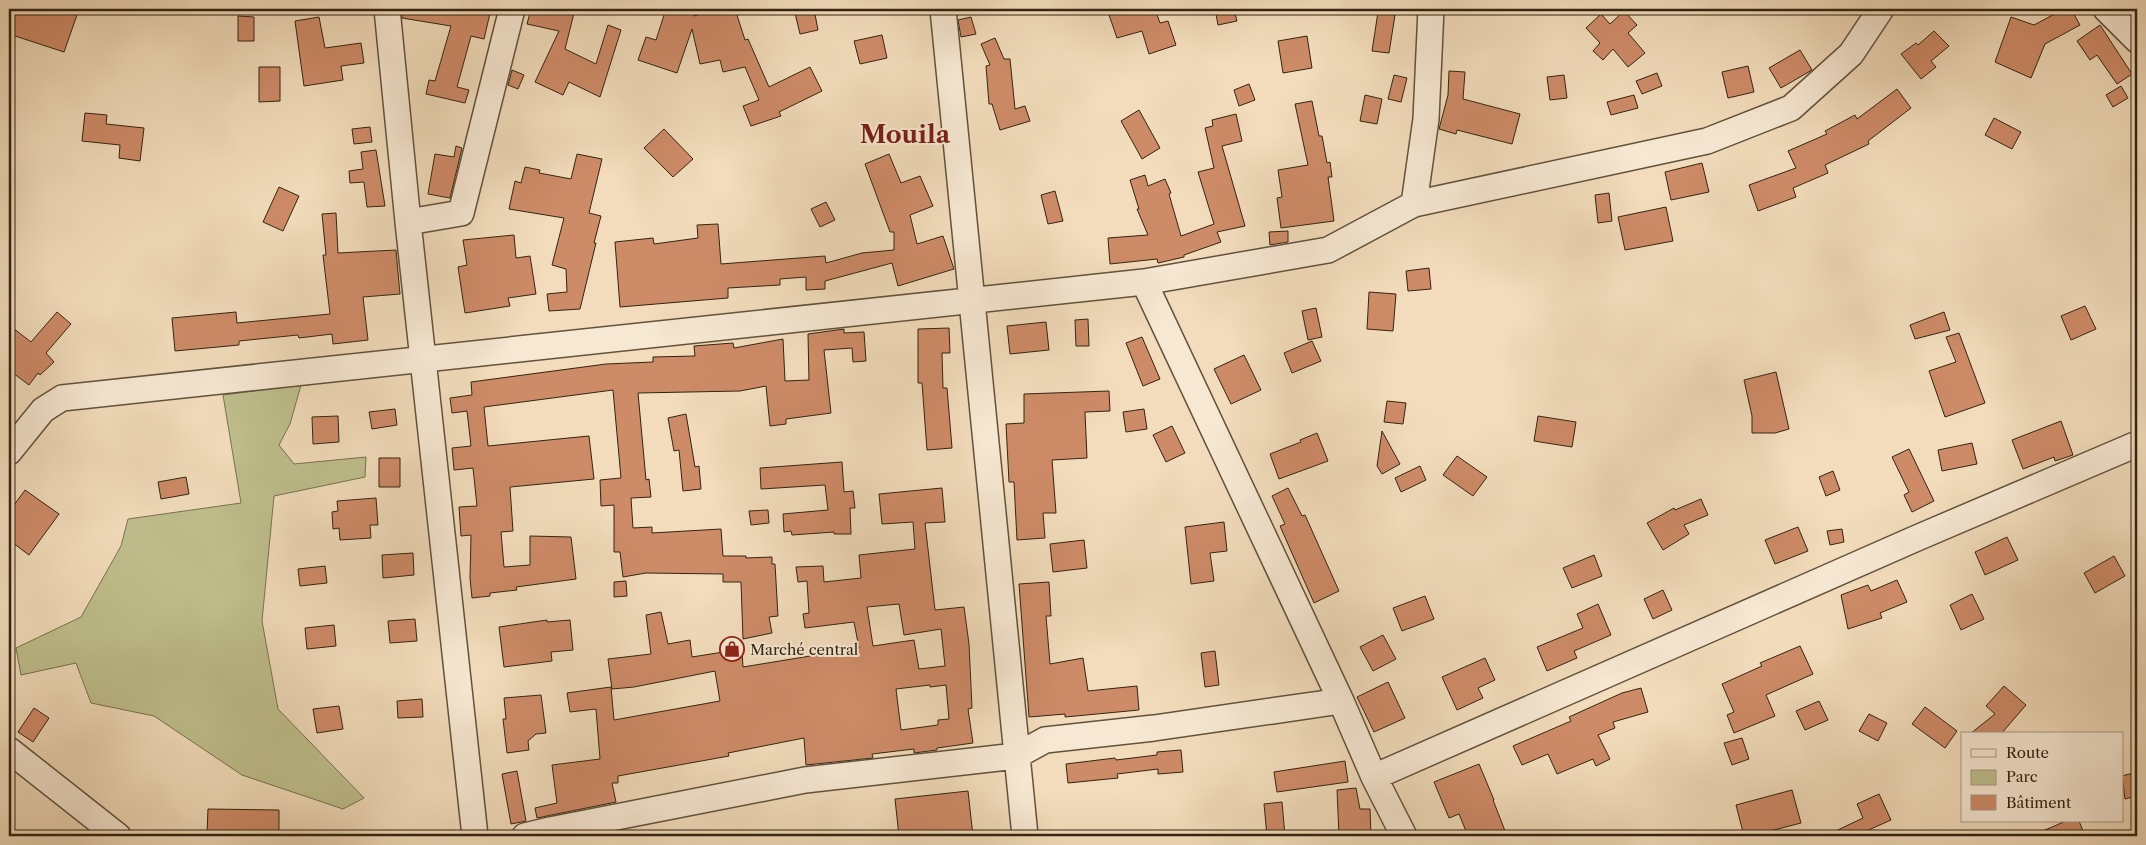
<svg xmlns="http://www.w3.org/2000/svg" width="2146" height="845" viewBox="0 0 2146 845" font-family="'Libre Caslon Text',serif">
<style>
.green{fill:#bfbf8d;stroke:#787250}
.building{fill:#ce8b68;stroke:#322412;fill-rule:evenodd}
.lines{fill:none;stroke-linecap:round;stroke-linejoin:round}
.minor-casing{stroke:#62523c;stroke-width:28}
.minor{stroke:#f7e8d3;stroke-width:25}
.labels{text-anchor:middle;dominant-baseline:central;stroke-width:4;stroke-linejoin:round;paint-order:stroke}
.poi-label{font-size:15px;fill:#322412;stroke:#f7e8d3;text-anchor:start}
.town-label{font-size:25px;font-weight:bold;fill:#7a1f14;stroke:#f7e8d3}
</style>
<rect width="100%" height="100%" fill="#f2dcbb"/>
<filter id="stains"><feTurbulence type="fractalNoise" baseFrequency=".004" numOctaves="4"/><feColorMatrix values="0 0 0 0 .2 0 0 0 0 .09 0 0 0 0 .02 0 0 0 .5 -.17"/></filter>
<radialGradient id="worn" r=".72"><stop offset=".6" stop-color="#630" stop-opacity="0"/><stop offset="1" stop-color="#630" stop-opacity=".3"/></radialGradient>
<path class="green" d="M301 385 290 424 279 445 294 464 366 457 365 477 274 496 262 621 278 709 364 798 343 809 242 775 154 716 91 703 76 663 21 675 16 648 81 617 121 546 128 519 241 503 223 395Z"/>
<path class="building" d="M9 9H79L64 52 9 34Z
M401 9H491L484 39 471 36 457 87 469 90 465 103 426 94 429 80 435 81 451 26 402 18Z
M531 9H575L565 49 596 64 608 25 621 30 600 97 569 82 563 95 535 82 559 31 527 24Z
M666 9H696L694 16 717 9H735L745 40 748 39 769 87 810 67 822 91 779 112 781 116 751 126 743 106 759 100 745 67 723 72 720 60 700 64 692 29 677 73 638 60 646 37 656 40Z
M794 9H814L818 30 800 34Z
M1118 9H1155L1160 23 1168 21 1176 45 1149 54 1142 31 1117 38 1108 12Z
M1215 9H1234L1237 21 1218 25Z
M2064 9H2071L2080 25 2045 44 2031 78 1995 62 2011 17 2034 25Z
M1624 11 1637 25 1628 33 1645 53 1628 67 1613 49 1603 60 1593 51 1600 43 1586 28 1601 14 1610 24Z
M1378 12 1395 15 1389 53 1372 51Z
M238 16 254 17V41H238Z
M319 17 325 48 361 43 364 63 341 66 343 80 304 86 295 21Z
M971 17 976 34 961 37 958 20Z
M2100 25 2132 74 2117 84 2097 55 2090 60 2077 41Z
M1934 31 1949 46 1931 61 1936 67 1921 79 1901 54 1916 43 1918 45Z
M882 35 887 58 860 64 854 41Z
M1307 36 1312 68 1283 73 1278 41Z
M995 38 1004 59H1010L1015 109 1025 106 1030 121 1000 130 992 104H989L986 66 990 65 981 44Z
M1800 50 1812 70 1781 88 1769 68Z
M1748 66 1754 92 1728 98 1722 72Z
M259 67H280V101L259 102Z
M512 70 524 75 518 89 508 85Z
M1449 71 1465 72 1463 99 1520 114 1512 144 1457 130 1456 134 1439 129 1448 95Z
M1657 73 1662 86 1642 94 1636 81Z
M1394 75 1407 78 1401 102 1388 99Z
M1564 75 1567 98 1550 100 1547 77Z
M1249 84 1255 100 1239 106 1234 90Z
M2121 86 2128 98 2113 107 2106 95Z
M1897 89 1911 108 1868 141 1869 144 1825 165 1828 173 1793 188 1796 197 1758 211 1749 185 1796 168 1788 151 1827 134 1825 131 1855 115 1857 119Z
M1365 95 1382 99 1377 124 1360 121Z
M1634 95 1638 108 1611 115 1607 102Z
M1312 101 1319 136H1322L1327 163 1330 162 1332 177H1328L1334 221 1281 228 1277 198 1282 197 1278 170 1308 165 1295 104Z
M1139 110 1160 148 1142 159 1121 121Z
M85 113 107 115 106 124 144 128 140 161 119 158 120 145 82 141Z
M1236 114 1242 141 1222 146 1245 226 1217 232 1221 242 1184 255V257L1158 263 1157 259 1110 264 1108 238 1148 235 1137 209H1139L1130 180 1145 175 1148 186 1165 179 1171 193 1169 194 1181 236 1214 224 1198 172 1214 168 1205 128 1213 126 1212 120Z
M1994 118 2021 132 2012 149 1985 135Z
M370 127 372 142 354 144 352 129Z
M664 129 693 159 673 177 644 148Z
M456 146 462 148 450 198 428 194 435 154 454 157Z
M376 150 385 206 367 207 364 182 350 183 349 171 363 169 361 152Z
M577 154 602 159 589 213 601 216 594 243H596L580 309 549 311 547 294 567 292 566 269 552 265 564 218 509 209 515 181 521 183 525 167 540 170 539 173 571 179Z
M889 154 901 183 920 176 933 206 910 215 917 244 943 236 954 269 898 286 892 263 825 281V289L806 290V277L780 279V285L728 288V298L620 307 615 242 653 238 654 244 698 238 697 225 718 224 721 264 825 256 826 263 862 253 894 250V232H890L865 164Z
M1702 163 1709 192 1671 200 1665 172Z
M279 187 299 196 283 231 263 222Z
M1055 191 1063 221 1048 224 1041 195Z
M1609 193 1612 221 1598 223 1595 195Z
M826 202 835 220 820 227 811 209Z
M1666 207 1673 241 1625 250 1618 217Z
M336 213 338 253 396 250 400 294 363 297 368 340 333 344 332 334 299 338 298 335 239 341V345L175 351 172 318 236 312 237 323 330 314 323 255H326L322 214Z
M1288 231V242L1270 245 1269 232Z
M514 235 516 258 530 256 536 294 508 298 510 306 465 313 458 267 467 265 463 240Z
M1429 268 1431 289 1408 291 1406 271Z
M1369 292 1396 294 1393 331 1367 329Z
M2085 306 2096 329 2071 340 2061 316Z
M1316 308 1322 337 1308 340 1302 311Z
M57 312 71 324 46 353 54 362 40 375 38 373 29 385 9 370V325L31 342Z
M1944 312 1950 330 1915 339 1910 325Z
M1088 319 1089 346H1076L1075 320Z
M1046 322 1049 350 1010 354 1007 326Z
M949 328 950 353H942L943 388H947L952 448 927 450 922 383H918V329Z
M844 329V333L864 332 866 361 853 362 852 348 824 350 831 413 786 419V424L770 426 766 386 740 391 638 393 646 480 649 479 651 497 631 498 633 528 652 527V533L721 529 723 556H746V558L772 557V564H775L778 616 769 617 772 633 743 639 741 582H723V574L646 573 623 577 620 552H614V505L601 506 600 480 621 478 613 390 484 407 488 446 589 436 594 479 510 487 513 531 501 532 504 567 530 565V536L571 537 576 579 516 587 517 590 490 593V596L472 598 470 578 471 535 461 536 459 507 477 506 473 468 454 470 452 448 471 446 467 411 452 413 450 398 472 395 471 382 606 364 653 362V357L695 356 694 346 733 343 734 348 783 339 785 381 809 380 808 334Z
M1959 333 1985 403 1945 417 1929 371 1956 362 1946 337Z
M1142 337 1160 379 1143 386 1126 343Z
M1312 341 1321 361 1292 373 1284 353Z
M1244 355 1261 390 1231 404 1214 369Z
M1776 372 1789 429 1775 433H1752V416L1744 380Z
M1109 391 1110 411 1085 412 1087 458 1052 460 1056 513H1043L1045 538 1017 540 1014 482H1009L1006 424 1024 423V394Z
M1387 401 1406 403 1403 424 1384 422Z
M395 409 397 425 372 429 369 412Z
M1144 409 1147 429 1126 432 1123 412Z
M686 414 695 467 699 466 701 489 683 491 679 450 674 451 668 418Z
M338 416 339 442 313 444 312 417Z
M1538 416 1576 422 1572 447 1534 441Z
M2061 421 2073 455 2055 461 2054 457 2023 469 2012 440Z
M1172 426 1185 453 1166 462 1153 435Z
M1382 431 1400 464 1382 474 1377 466Z
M1317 433 1328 461 1279 479 1270 454 1301 442 1300 440Z
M1972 443 1977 464 1942 471 1938 450Z
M1909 449 1934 501 1912 512 1904 495 1909 492 1892 457Z
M1457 456 1487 477 1473 496 1443 475Z
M379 458H400V487H379Z
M842 462 844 492 853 491 855 508H850L851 534H834V532L792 535 791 531 784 532 783 514 828 510 825 485 761 489 760 468Z
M1420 466 1426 480 1401 492 1395 478Z
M1833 471 1840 490 1826 496 1819 477Z
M186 477 189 494 161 499 158 482Z
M942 488 945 522 925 523 935 610 964 607 969 644 972 708 968 709 973 743 937 748V750L914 753V749L872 754 873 758 806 765 804 738 728 753 729 756 618 776V783H612L616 802 537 818 535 808 557 803 552 765 600 759 596 709 570 712 567 693 611 687 614 720 720 701 715 671 634 687 612 689 608 659 651 654 646 615 661 612 668 644 690 640 692 657 742 649 743 667 859 648 854 622 805 628 803 614 809 613 807 581 798 582 796 567 823 566 824 582 861 578 859 555 915 549 913 522 882 524 879 494ZM899 604 904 635 941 629 945 666 919 669 914 640 873 646 867 607ZM930 685V687L946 685 949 719 938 720V725L901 730 896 689Z
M1288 488 1302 516 1305 515 1339 591 1314 603 1280 526 1285 524 1272 496Z
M25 490 59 514 29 555 9 540V501L14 505Z
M376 498 378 525H370L371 538 340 540 339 528 333 529 332 512 338 511 337 501Z
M1701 499 1708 515 1684 525 1689 534 1663 550 1647 523 1674 508 1675 510Z
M768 510 769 523 751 525 749 511Z
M1224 522 1227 551 1210 553 1214 581 1191 584 1185 527Z
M1798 527 1808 551 1775 564 1765 540Z
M1842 529 1844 542 1830 545 1827 531Z
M2007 537 2018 560 1985 575 1975 552Z
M1084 540 1087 568 1053 572 1050 544Z
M413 553 414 575 383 578 382 555Z
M1594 555 1602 576 1572 588 1563 568Z
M2114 556 2125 576 2095 593 2084 573Z
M325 566 327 583 300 586 298 569Z
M1897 580 1907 602 1880 613 1882 618 1848 629 1841 595 1868 585 1871 591Z
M626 581 627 596 614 597V582Z
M1049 582 1051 616H1046L1050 664 1083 658 1088 691 1137 686 1139 710 1065 717V714L1029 717 1019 584Z
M1663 590 1672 610 1653 619 1644 599Z
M1972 594 1984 619 1961 630 1950 605Z
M1425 596 1434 619 1402 631 1393 608Z
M1598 604 1611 635 1574 651 1577 658 1547 671 1537 647 1583 628 1577 614Z
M415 619 417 641 390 643 388 621Z
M547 620V622L570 620 573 650 551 652 552 661 504 667 499 627Z
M334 625 336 646 307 649 305 628Z
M1383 635 1396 659 1373 671 1360 647Z
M1800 646 1813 674 1766 695 1775 716 1734 733 1727 715 1734 712 1722 684 1762 666 1760 663Z
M1215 651 1219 685 1205 687 1201 653Z
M1485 658 1495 680 1478 688 1483 698 1457 710 1442 677Z
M1388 682 1405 718 1374 732 1357 697Z
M2004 686 2026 705 2001 734H1970L1995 714 1986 706Z
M1641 688 1648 712 1613 722 1615 728 1598 735 1610 759 1596 766 1593 759 1557 774 1548 754 1522 765 1513 746 1571 721 1569 717 1622 693Z
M541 695 546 733 536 734 528 741 529 750 507 753 503 719H506L504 698Z
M422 699 423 717 398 718 397 701Z
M1819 701 1828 720 1805 730 1796 711Z
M339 706 343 729 317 733 313 709Z
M1925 707 1957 731 1945 748 1912 724Z
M34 708 49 718 33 742 18 732Z
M1869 714 1887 723 1878 741 1859 731Z
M1742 738 1749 759 1732 765 1724 743Z
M1181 750 1183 772 1158 774V769L1117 774 1118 778 1068 783 1066 764 1115 758 1116 760 1157 755V752Z
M1345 761 1348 782 1277 792 1274 772Z
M1479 764 1494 800H1493L1507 836H1468L1459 814 1449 818 1434 782Z
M517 771 526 821 511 824 502 774Z
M2137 772V796L2125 799 2122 776Z
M1356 788 1360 809H1370L1371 835 1339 836 1337 790Z
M1792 790 1801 823 1751 836H1744L1736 805Z
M968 791 973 836H899L895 799Z
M1879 794 1891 820 1855 836H1825L1863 818 1857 804Z
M1282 802 1285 836H1267L1264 804Z
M208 809 279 810V836L207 834Z
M2066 821H2079L2085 836H2031Z"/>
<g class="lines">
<defs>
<path id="minor" d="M387 9 408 222 475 836
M943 9 1025 836
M2106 9 2137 40
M1414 204 1426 119 1431 9
M408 222 461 213 512 9
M1144 282 1328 250 1414 204 1707 141 1791 108 1851 54 1881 9
M9 452 43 410 62 398 1144 282 1341 701 1374 777 1404 836
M9 750 118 836
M1374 777 1917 538 2137 444
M525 836 550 830 805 780 1016 756 1045 740 1154 728 1341 701"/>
</defs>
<use href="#minor" class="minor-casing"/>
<use href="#minor" class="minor"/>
</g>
<defs>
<symbol id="shop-ring" viewBox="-11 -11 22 22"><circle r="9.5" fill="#f7e8d3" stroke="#8f2418" stroke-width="1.5"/><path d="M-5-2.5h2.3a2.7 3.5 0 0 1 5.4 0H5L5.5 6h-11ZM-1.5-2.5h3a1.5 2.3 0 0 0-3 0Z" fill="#8f2418"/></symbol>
</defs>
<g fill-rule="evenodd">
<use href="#shop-ring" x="718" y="635" width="28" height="28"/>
</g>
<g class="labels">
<g class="poi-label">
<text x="750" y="649">Marché central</text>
</g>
<g class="town-label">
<text x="905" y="134">Mouila</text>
</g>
</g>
<rect width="2146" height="845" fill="none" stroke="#f2dcbb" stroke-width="30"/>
<rect x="10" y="10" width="2126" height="825" fill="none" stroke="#322412" stroke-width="2.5"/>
<rect x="15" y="15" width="2116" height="815" fill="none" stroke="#322412"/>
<rect x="1961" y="732" width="162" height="90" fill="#f7e8d3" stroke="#a89a86"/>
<rect x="1971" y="749" width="25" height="8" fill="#f7e8d3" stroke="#a89a86"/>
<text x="2006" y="758" font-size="15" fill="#322412">Route</text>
<rect x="1971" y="770" width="25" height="15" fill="#bfbf8d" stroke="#a89a86"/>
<text x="2006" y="782" font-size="15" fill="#322412">Parc</text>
<rect x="1971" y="795" width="25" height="15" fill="#ce8b68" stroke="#a89a86"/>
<text x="2006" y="808" font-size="15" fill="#322412">Bâtiment</text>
<rect width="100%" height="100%" filter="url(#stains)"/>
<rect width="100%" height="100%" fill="url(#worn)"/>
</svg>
